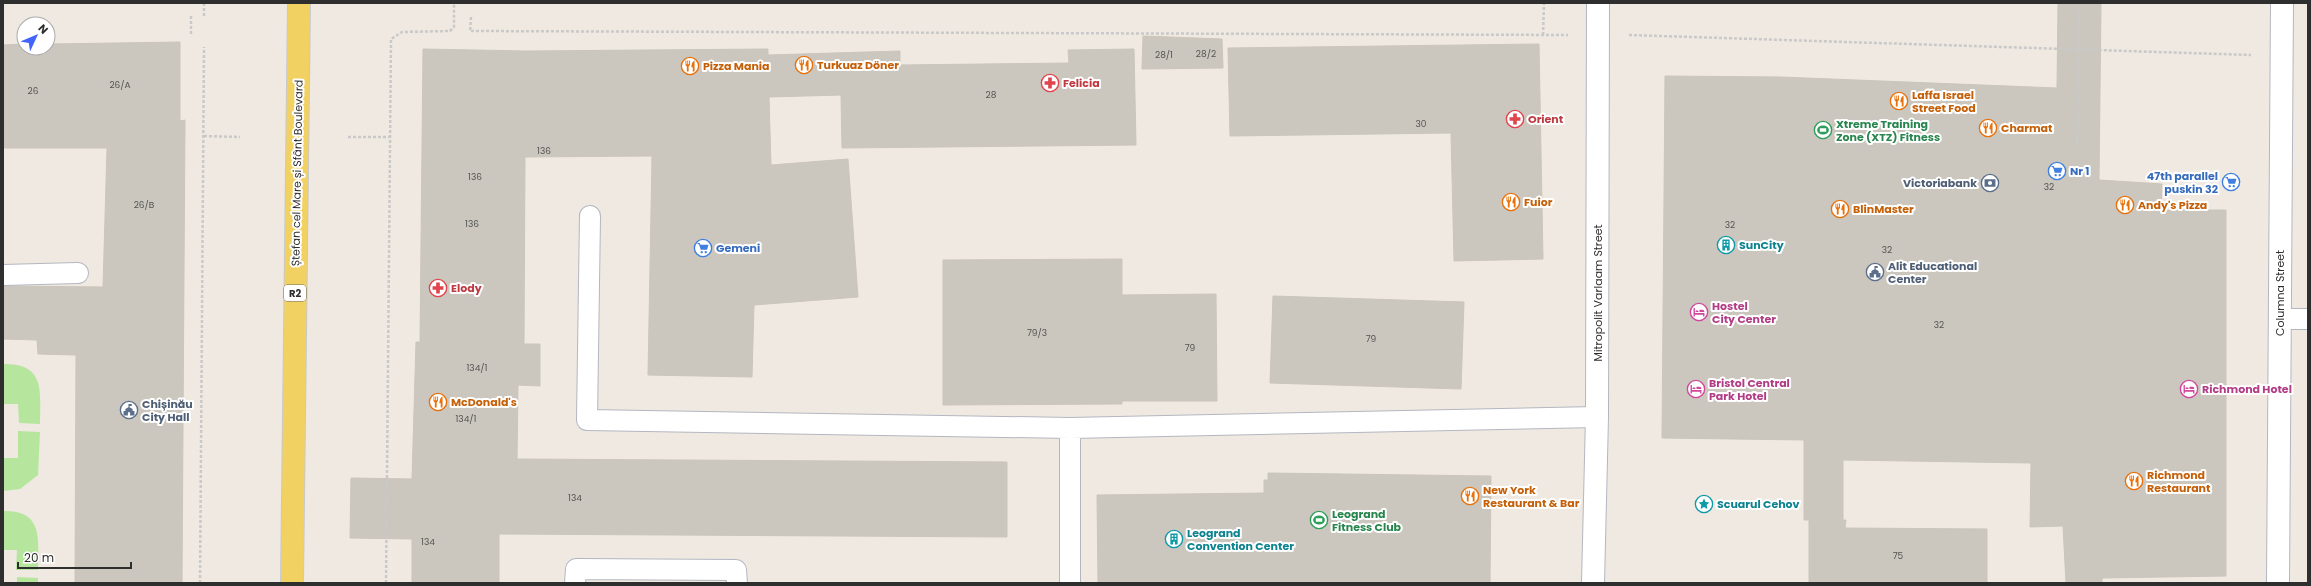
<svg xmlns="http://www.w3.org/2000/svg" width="2311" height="586" viewBox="0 0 2311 586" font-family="Poppins,sans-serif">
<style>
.green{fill:#b6e59e}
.building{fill:#cbc7bf;stroke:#cbc5ba}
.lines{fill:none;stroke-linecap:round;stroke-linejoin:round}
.service-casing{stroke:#b4b7c1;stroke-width:22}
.minor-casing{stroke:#b4b7c1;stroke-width:24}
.secondary-casing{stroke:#b4b7c1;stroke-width:24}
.primary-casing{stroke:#c9c9c9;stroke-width:24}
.path{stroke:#c9c9c9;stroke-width:2.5;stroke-dasharray:3 2;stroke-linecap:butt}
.service{stroke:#fff;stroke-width:20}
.minor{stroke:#fff;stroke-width:22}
.secondary{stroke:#fff;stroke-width:22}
.primary{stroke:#f2d163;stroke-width:22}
.path-bridge{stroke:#c9c9c9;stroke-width:2.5;stroke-dasharray:3 2;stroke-linecap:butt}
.labels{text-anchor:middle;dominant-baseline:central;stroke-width:4;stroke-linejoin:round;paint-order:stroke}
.number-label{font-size:9px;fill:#555452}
.shield{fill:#fff;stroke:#6d6d6d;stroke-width:1}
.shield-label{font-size:10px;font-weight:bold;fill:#2e2e2e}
.food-label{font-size:11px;font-weight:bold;fill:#c56008;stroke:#fff;text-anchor:start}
.health-label{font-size:11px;font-weight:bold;fill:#be3a42;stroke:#fff;text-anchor:start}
.leisure-label{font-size:11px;font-weight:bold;fill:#27864d;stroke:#fff;text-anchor:start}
.shop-label{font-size:11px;font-weight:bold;fill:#366cbe;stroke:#fff;text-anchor:start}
.street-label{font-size:11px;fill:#2e2e2e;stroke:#fff}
.service-label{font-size:11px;font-weight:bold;fill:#4e5e75;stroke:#fff;text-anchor:start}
.culture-label{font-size:11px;font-weight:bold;fill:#0d838f;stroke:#fff;text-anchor:start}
.hotel-label{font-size:11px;font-weight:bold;fill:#b23c85;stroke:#fff;text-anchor:start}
</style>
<rect width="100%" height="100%" fill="#efe9e1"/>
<path class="green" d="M3 364C46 363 40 392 40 424L19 423 18 404H3Z
M18 431 40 432 38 475 20 489 3 491V458H18Z
M3 511C44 510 38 539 38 570H16L17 550H3Z
M17 577 38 578V583H17Z"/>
<path class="building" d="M2058 3H2101L2099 180 2162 184 2161 210H2226V576L2102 578V583H2066L2063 526 2030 527 2031 463 1843 460V520H1846L1845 528 1987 529V583H1809V520H1804V440L1662 438 1665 76 1781 77 2057 88Z
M1143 36 1222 39 1223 68 1142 69Z
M180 42V121L185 120 182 583H75L76 355 38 354 37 340 3 339V286L103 287 107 148H3V45L24 44V48H48V44Z
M1539 44 1543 259 1454 261 1451 133 1230 136 1228 48Z
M423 49 526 51 768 49V55L900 51V65L1069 63 1068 50 1134 49 1136 145 842 148 841 95 769 97 771 165 848 159 858 297 754 305 752 377 648 375 652 156 525 157 524 344H540V386L518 385 517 459 1007 462V537L499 534V583H412V539L350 538 351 478 412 479 416 342H420Z
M1122 259V295L1216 294 1217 401H1122V404L943 405V260Z
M1273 296 1464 302 1461 389 1270 383Z
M1268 473 1491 476 1490 583H1098L1097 495 1264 493V480H1268Z"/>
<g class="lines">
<defs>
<path id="service" d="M590 216 587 420 1070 428
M3 275 78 273
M2280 319H2308
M575 583 576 569 736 570 737 583
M1070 583V428L1597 417"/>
<path id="minor" d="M1593 583 1597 417 1598 3"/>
<path id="secondary" d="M2278 583 2282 3"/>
<path id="primary" d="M292 583 299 3"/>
</defs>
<use href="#service" class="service-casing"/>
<use href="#minor" class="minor-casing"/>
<use href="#secondary" class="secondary-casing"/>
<use href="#primary" class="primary-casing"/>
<path class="path" d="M191 16V34
M204 16V3
M471 17 470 31 1568 35
M1543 35 1544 3
M1629 35 2251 55
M204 136 240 137
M348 137H389
M200 583 204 47
M386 583 391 39 402 32 450 31 454 27V3"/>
<use href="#service" class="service"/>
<use href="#minor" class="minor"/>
<use href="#secondary" class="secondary"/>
<use href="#primary" class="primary"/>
<path class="path-bridge" d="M2077 144 2079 3"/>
</g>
<defs>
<symbol id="restaurant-ring" viewBox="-11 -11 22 22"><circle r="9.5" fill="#fff" stroke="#e8710a" stroke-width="1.5"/><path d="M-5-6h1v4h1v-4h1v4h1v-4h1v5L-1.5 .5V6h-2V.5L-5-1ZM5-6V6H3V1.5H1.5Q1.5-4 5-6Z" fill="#e8710a"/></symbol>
<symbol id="pharmacy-ring" viewBox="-11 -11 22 22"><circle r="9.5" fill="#fff" stroke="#e0444e" stroke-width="1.5"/><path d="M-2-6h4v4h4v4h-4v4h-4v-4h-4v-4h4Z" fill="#e0444e"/></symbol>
<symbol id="stadium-ring" viewBox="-11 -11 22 22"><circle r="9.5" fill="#fff" stroke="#2e9e5b" stroke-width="1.5"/><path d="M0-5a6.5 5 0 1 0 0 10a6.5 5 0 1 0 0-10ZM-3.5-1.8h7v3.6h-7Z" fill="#2e9e5b"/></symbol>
<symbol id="supermarket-ring" viewBox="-11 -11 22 22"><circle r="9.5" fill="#fff" stroke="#3f7fe0" stroke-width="1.5"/><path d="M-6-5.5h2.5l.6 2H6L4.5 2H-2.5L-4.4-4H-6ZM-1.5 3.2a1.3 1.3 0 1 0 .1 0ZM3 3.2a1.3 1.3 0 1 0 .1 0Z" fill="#3f7fe0"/></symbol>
<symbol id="bank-ring" viewBox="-11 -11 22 22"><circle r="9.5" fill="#fff" stroke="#5c6f8a" stroke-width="1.5"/><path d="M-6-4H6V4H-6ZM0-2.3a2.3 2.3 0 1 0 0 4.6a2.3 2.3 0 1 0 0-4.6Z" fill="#5c6f8a"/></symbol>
<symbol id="building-ring" viewBox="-11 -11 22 22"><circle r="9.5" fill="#fff" stroke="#0f9aa8" stroke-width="1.5"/><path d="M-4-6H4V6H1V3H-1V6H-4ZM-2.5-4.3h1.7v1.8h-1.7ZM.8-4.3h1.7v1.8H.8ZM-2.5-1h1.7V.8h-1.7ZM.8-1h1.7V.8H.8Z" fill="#0f9aa8"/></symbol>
<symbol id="civic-ring" viewBox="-11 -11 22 22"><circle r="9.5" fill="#fff" stroke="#5c6f8a" stroke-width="1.5"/><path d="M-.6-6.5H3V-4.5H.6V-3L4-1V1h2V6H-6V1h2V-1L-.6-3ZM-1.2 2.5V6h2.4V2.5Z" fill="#5c6f8a"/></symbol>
<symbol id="hotel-ring" viewBox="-11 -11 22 22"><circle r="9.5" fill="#fff" stroke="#d1479c" stroke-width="1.5"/><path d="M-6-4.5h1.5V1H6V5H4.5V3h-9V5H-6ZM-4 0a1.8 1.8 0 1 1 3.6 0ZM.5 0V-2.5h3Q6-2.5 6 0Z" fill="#d1479c"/></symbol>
<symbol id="sight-ring" viewBox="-11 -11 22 22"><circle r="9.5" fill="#fff" stroke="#0f9aa8" stroke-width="1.5"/><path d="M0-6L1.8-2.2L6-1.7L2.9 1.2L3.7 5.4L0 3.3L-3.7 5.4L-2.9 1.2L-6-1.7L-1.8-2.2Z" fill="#0f9aa8"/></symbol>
</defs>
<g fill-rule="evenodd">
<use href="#restaurant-ring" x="794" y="55" width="20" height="20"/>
<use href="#restaurant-ring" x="680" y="56" width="20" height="20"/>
<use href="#pharmacy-ring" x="1040" y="73" width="20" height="20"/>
<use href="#restaurant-ring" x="1889" y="91" width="20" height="20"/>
<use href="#pharmacy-ring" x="1505" y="109" width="20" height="20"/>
<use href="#restaurant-ring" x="1978" y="118" width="20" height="20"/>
<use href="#stadium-ring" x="1813" y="120" width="20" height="20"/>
<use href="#supermarket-ring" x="2047" y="161" width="20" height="20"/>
<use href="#supermarket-ring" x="2221" y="172" width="20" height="20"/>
<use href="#bank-ring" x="1980" y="173" width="20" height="20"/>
<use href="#restaurant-ring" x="1501" y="192" width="20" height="20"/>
<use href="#restaurant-ring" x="2115" y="195" width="20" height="20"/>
<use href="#restaurant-ring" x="1830" y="199" width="20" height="20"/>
<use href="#building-ring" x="1716" y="235" width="20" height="20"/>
<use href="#supermarket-ring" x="693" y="238" width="20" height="20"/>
<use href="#civic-ring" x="1865" y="262" width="20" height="20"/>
<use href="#pharmacy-ring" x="428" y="278" width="20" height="20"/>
<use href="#hotel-ring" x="1689" y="302" width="20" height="20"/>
<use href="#hotel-ring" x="1686" y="379" width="20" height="20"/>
<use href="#hotel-ring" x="2179" y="379" width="20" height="20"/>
<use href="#restaurant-ring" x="428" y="392" width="20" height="20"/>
<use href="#civic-ring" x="119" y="400" width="20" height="20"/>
<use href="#restaurant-ring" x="2124" y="471" width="20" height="20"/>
<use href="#restaurant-ring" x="1460" y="486" width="20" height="20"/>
<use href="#sight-ring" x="1694" y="494" width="20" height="20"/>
<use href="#stadium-ring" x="1309" y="510" width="20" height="20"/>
<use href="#building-ring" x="1164" y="529" width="20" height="20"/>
</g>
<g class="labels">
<g class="number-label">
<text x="1206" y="54">28/2</text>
<text x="1164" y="55">28/1</text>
<text x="120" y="85">26/A</text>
<text x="33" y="91">26</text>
<text x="991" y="95">28</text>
<text x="1421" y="124">30</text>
<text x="544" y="151">136</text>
<text x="475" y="177">136</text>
<text x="2049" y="187">32</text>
<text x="144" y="205">26/B</text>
<text x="472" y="224">136</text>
<text x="1730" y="225">32</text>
<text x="1887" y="250">32</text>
<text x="1939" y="325">32</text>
<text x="1037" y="333">79/3</text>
<text x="1371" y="339">79</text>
<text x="1190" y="348">79</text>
<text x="477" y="368">134/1</text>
<text x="466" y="419">134/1</text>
<text x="575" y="498">134</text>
<text x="428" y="542">134</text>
<text x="1898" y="556">75</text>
</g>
<rect class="shield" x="284" y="285" width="22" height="16" rx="3"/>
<g class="shield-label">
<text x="295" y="293">R2</text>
</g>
<g class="food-label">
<text x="817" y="65">Turkuaz Döner</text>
<text x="703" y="66">Pizza Mania</text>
<text x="1912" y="95">Laffa Israel<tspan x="1912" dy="13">Street Food</tspan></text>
<text x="2001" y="128">Charmat</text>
<text x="1524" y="202">Fuior</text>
<text x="2138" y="205">Andy's Pizza</text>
<text x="1853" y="209">BlinMaster</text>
<text x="451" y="402">McDonald's</text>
<text x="2147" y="475">Richmond<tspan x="2147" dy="13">Restaurant</tspan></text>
<text x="1483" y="490">New York<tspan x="1483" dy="13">Restaurant &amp; Bar</tspan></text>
</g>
<g class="health-label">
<text x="1063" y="83">Felicia</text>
<text x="1528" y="119">Orient</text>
<text x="451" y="288">Elody</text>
</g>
<g class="leisure-label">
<text x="1836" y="124">Xtreme Training<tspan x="1836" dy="13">Zone (XTZ) Fitness</tspan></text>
<text x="1332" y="514">Leogrand<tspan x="1332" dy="13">Fitness Club</tspan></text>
</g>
<g class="shop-label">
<text x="2070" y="171">Nr 1</text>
<text x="2218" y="176" text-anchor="end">47th parallel<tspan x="2218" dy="13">puskin 32</tspan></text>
<text x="716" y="248">Gemeni</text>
</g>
<g class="street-label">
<text transform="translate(297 173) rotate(-89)">Ștefan cel Mare și Sfânt Boulevard</text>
<text transform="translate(1598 293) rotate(-90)">Mitropolit Varlaam Street</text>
<text transform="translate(2280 293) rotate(-90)">Columna Street</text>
</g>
<g class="service-label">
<text x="1977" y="183" text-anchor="end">Victoriabank</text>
<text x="1888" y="266">Alit Educational<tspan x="1888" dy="13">Center</tspan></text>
<text x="142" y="404">Chișinău<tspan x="142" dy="13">City Hall</tspan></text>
</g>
<g class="culture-label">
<text x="1739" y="245">SunCity</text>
<text x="1717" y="504">Scuarul Cehov</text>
<text x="1187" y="533">Leogrand<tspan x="1187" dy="13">Convention Center</tspan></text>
</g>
<g class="hotel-label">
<text x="1712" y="306">Hostel<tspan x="1712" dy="13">City Center</tspan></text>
<text x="1709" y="383">Bristol Central<tspan x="1709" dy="13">Park Hotel</tspan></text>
<text x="2202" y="389">Richmond Hotel</text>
</g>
</g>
<rect width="2311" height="586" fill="none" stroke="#2e2e2e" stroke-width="8"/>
<g transform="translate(36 36) rotate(46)"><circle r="19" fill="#ffffff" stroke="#ababab"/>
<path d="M0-3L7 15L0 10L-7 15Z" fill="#4264fb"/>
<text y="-6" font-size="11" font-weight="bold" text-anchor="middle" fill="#2e2e2e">N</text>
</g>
<path d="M18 562v6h113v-6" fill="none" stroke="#2e2e2e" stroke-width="2"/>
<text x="24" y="562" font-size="12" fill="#2e2e2e" stroke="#ffffff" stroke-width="3" paint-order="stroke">20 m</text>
</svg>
